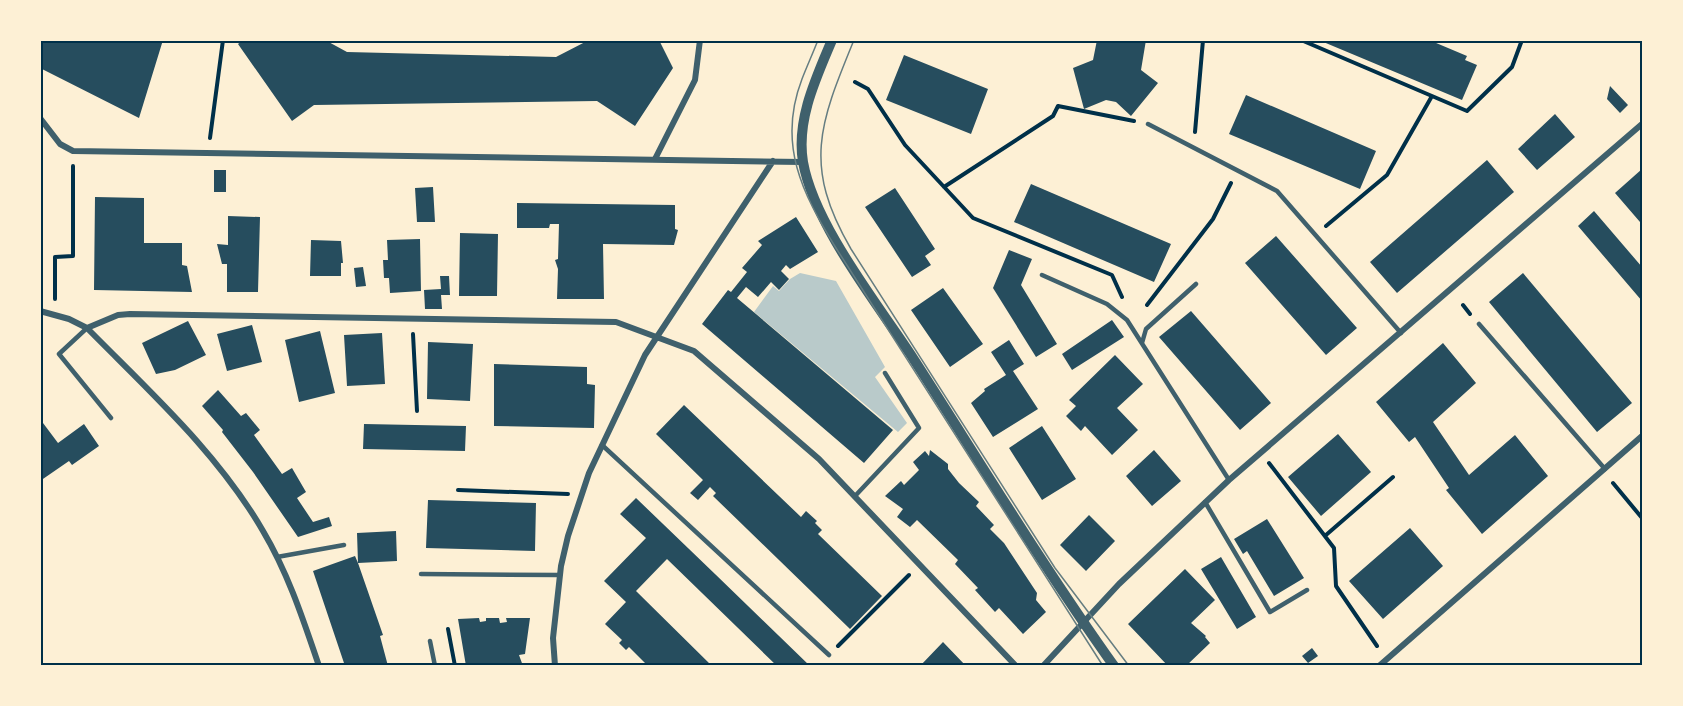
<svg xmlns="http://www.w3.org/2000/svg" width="1683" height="706" viewBox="0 0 1683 706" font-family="Signika,sans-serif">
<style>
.green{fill:#b9caca}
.building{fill:#264d5e}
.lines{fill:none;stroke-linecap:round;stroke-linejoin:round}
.path{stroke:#003049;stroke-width:4}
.service{stroke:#3f606c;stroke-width:4.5}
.minor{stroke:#3f606c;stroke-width:6}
.tertiary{stroke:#3f606c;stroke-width:10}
.tram{stroke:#657d81;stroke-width:1.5}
.neatline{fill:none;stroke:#003049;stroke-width:2}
</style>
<rect width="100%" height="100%" fill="#fdf0d5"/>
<path class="green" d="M800 273 836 281 885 367 875 377 907 423 898 432 754 312 773 286 779 291 790 279Z"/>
<path class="building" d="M40 40H163L139 118 40 68Z
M243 40H325L347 52 556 57 589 40H659L673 68 635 126 597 101 314 105 292 121 238 44Z
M1097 40H1146L1141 70 1158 83 1131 116 1116 102 1106 100 1084 109 1073 68 1093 60Z
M1429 40 1467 56 1465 60 1477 65 1462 100 1321 41Z
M904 55 988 89 971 134 886 100Z
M1610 86 1628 105 1620 113 1607 99Z
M1246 95 1376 151 1360 189 1229 134Z
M1555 114 1575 137 1537 170 1518 149Z
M1487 160 1514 192 1397 293 1370 262Z
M1642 169V220L1640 222 1615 193Z
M214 170H226V192H214Z
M1031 184 1171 244 1154 282 1014 222Z
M433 187 435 222H417L415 188Z
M895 188 935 249 925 256 931 265 912 277 865 207Z
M95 197 144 198V243H182V265L187 266 192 292 94 290Z
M517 203 675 205V229L678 230 674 245 603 244 604 299H557L558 269 555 260 558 259 559 224H550L549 228H517Z
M1594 211 1642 267V301L1578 226Z
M228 216 260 217 258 292H227V264H222L217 244 228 245Z
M796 217 818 252 790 269 786 265 781 271 789 279 779 290 771 282 758 297 746 287 737 298 893 430 864 463 702 324 728 290 731 292 747 272 742 268 762 245 758 241Z
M460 233 498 234 497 296H459Z
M1276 236 1357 328 1326 355 1245 263Z
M420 239 421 291 390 293 389 278H384L383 260H388L387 240Z
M311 240 341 241 343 263H341V276H310Z
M1009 250 1032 259 1021 285 1057 344 1036 357 993 288Z
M363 267 366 286 356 287 354 268Z
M1523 273 1632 403 1597 432 1489 302Z
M440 276H449L450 295H441L442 309H425L424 290 441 289Z
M943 288 983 344 950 367 911 310Z
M1191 311 1271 403 1240 430 1159 337Z
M1112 320 1124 337 1072 370 1062 354Z
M188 321 206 355 175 370 156 374 142 343Z
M252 325 262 362 227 371 217 334Z
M320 331 335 393 299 402 285 340Z
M382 333 385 384 347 386 344 335Z
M1009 340 1024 364 1013 371 1038 409 993 437 971 403 985 391 984 389 1006 375 991 352Z
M428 342 473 344 470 401 427 399Z
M1443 343 1476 383 1433 422 1469 475 1515 435 1548 476 1482 534 1446 490 1449 488 1415 437 1409 442 1376 402Z
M1115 355 1143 384 1117 408 1138 430 1112 455 1085 426 1081 431 1066 416 1076 406 1069 400Z
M494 364 587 367V384L595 385 594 428 494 426Z
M218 390 241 416 246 413 260 430 254 435 282 474 292 468 306 492 297 498 313 522 329 517 332 526 298 537 253 472 222 432 223 430 202 406Z
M684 405 801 517 806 511 817 521 815 523 822 530 818 534 882 596 850 629 713 496 716 493 710 487 698 500 690 493 703 480 656 434Z
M40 419 58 443 84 424 99 446 72 465 69 461 40 481Z
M364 424 466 426 465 451 363 449Z
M1042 426 1076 479 1042 500 1009 448Z
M1338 434 1371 472 1321 516 1288 477Z
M930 450 948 464V469L959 483 979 502 976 506 994 525 990 529 1004 543 1037 593 1036 600 1046 612 1023 634 999 608 995 612 975 590 978 588 955 564 958 560 917 520 910 527 897 517 903 509 885 496 901 481 904 485 919 470 913 462 925 451 929 456Z
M1154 450 1181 481 1152 506 1126 476Z
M636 498 715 574 810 666H777L667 559 636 591 712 666H648L629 647 626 650 619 643 622 640 605 624 626 602 604 581 646 538 620 514Z
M428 500 536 503 535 551 426 548Z
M1089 515 1115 541 1086 571 1060 545Z
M1267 519 1304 578 1274 596 1247 551 1243 554 1234 539Z
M1410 528 1443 566 1383 619 1349 581Z
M396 531 397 561 358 563 383 635 380 636 388 666H345L313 571 355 556 358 563 357 533Z
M1221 557 1256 617 1237 629 1201 569Z
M1185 569 1215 600 1191 623 1206 636 1205 637 1210 643 1186 666H1168L1128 624Z
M479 618 480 622 486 621V618H499L500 623 507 622 506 618H530L525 654 519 655 523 666H466L458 619Z
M943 642 966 666H920Z
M1312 648 1318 656 1308 663 1302 656Z"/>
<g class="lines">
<path class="path" d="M1301 40 1467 111 1512 67 1522 40
M855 82 868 89 905 145 973 218 1112 275 1122 297
M1195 132 1203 40
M210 138 223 40
M944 187 1053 116 1058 106 1134 121
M1326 226 1387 175 1432 96
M55 299V257L73 256V166
M1147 305 1213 219 1231 183
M1463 305 1470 314
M413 334 417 411
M1269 463 1334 548 1336 586 1377 646
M1613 483 1642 518
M458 490 568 494
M1326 535 1393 477
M448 629 455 666
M838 646 909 575"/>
<path class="service" d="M1148 124 1277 191 1401 333
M1042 275 1107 304 1127 320 1229 480
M1479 324 1605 469
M87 328 59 354 111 418
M1142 343 1146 329 1196 284
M602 445 829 655
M856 495 919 428 885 373
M1205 502 1270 612 1307 590
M277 557 344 545
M421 574 560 575
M430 641 435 666"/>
<path class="minor" d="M40 118 60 144 73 151 803 162
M655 159 695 80 700 40
M40 311 69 319 87 328 118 315 130 314 616 322 694 351 819 459 1016 666
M87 328C150 392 218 453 263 531 288 573 303 619 319 666
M555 666 553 638 561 566 568 536 589 473 645 355 773 161
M1043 666 1119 584 1229 480 1642 124
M1379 666 1642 436"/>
<path class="tertiary" d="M832 40C816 78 796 120 803 162 814 224 876 302 911 355 978 459 1042 565 1114 666"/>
<path class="tram" d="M818 40C813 53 807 66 802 79 777 144 802 193 836 248L1103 666
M854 40C820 123 802 165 851 249L1055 568 1129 666"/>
</g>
<rect width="1683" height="706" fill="none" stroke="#fdf0d5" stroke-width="84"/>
<rect x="42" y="42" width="1599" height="622" class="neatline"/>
</svg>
